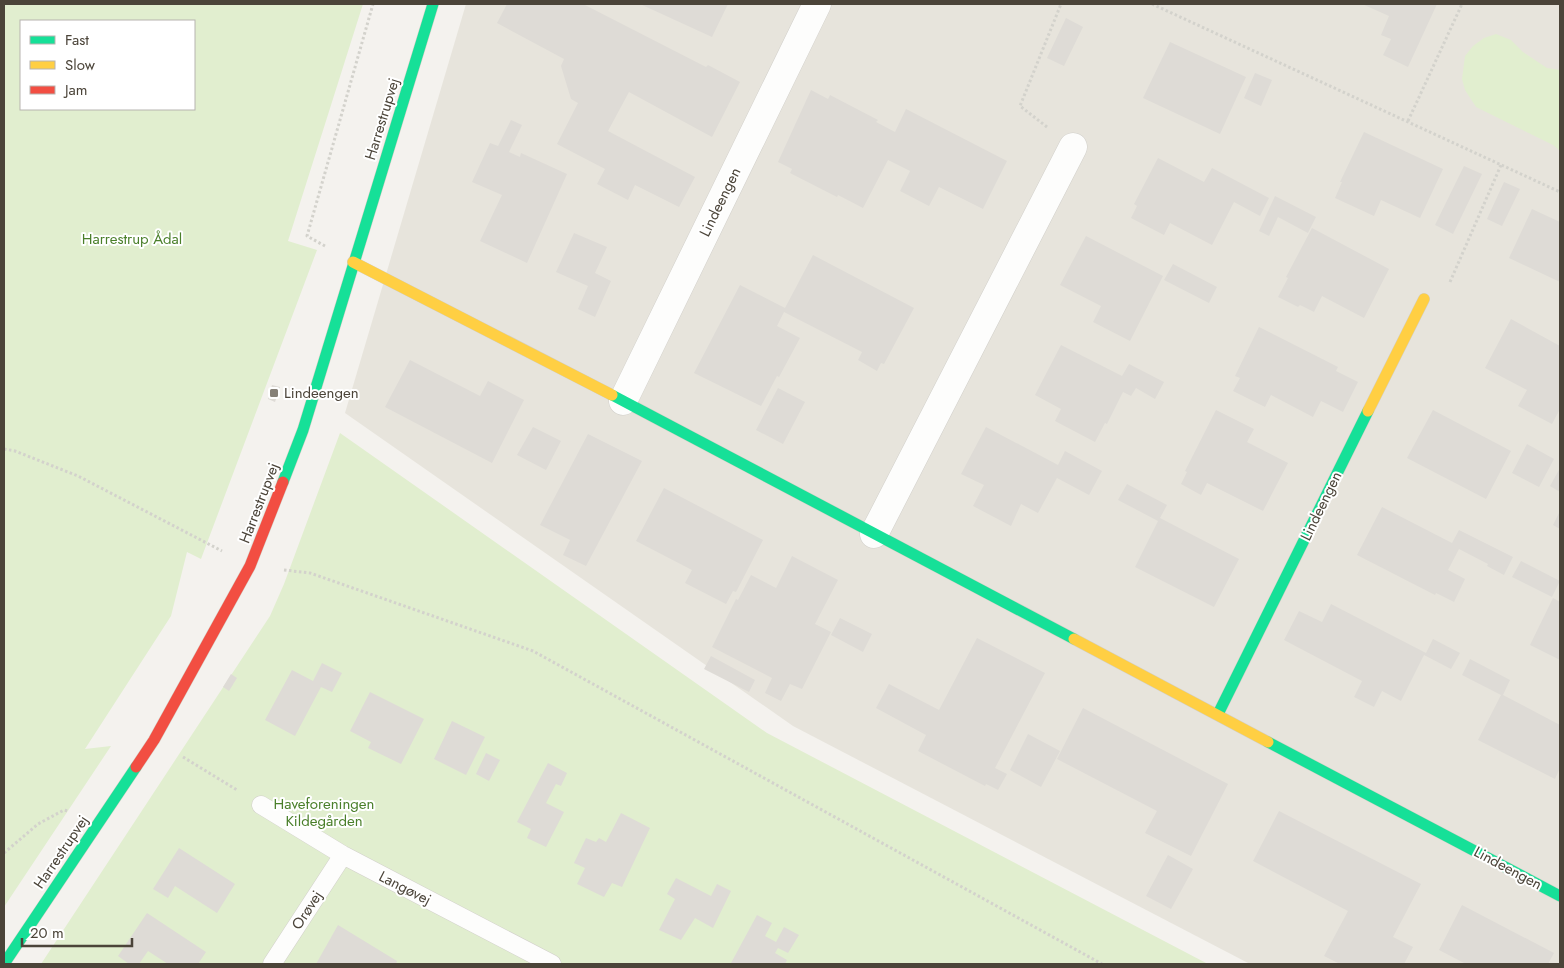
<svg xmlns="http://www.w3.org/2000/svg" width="1564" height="968" viewBox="0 0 1564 968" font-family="Jost,sans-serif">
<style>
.residential{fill:#e7e4dc}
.green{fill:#e1eecf;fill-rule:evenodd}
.building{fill:#dedbd6}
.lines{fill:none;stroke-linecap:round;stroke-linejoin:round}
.lane-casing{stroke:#d2d0cb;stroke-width:19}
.street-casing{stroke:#d2d0cb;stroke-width:29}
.fast-casing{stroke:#d3cfc5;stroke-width:12}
.slow-casing{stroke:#d3cfc5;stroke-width:12}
.jam-casing{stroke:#d3cfc5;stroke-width:12}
.path{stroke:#d3d2cc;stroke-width:3;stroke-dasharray:2.5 2.5;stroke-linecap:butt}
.lane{stroke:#fdfdfc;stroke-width:18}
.street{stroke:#fdfdfc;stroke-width:28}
.fast{stroke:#16e098;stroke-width:11}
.slow{stroke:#ffcf43;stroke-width:11}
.jam{stroke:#f24e42;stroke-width:11}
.poi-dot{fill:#868178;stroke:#fff;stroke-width:2}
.labels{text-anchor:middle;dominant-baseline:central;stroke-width:4;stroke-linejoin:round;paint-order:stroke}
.street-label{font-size:15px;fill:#4b4439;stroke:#fff}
.park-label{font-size:15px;fill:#4a7f2a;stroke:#fff}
.poi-label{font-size:15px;fill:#4b4439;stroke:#fff;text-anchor:start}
</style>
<rect width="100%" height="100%" fill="#f4f2ee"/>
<path class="residential" d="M466 4H1560V964H1250L793 726 345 413Z"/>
<path class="green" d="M4 4H363L288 241 317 250 201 559 187 552 171 616 85 749 111 746 4 907ZM194 21V109H21V21Z
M1496 34 1511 40 1523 52 1547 68 1560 70V151L1553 145 1476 107 1465 90 1462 79 1465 56 1473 46 1484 38Z
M340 433 767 733 1208 964H41L270 616 284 584Z"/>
<path class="building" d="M507 4H583L706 67 708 65 740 82 712 137 629 92 608 131 695 177 679 207 635 185 628 200 597 184 605 169 557 144 578 103 571 99 561 66 564 59 497 23Z
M640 4H728L712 37Z
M1362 4H1437L1408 67 1383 55 1391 39 1381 35 1389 16Z
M1066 18 1083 27 1064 66 1047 58Z
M1170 42 1246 77 1220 134 1143 98Z
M1255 73 1272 80 1261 106 1244 98Z
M811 90 828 99 830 95 878 120 876 122 895 132 906 109 1007 161 983 209 939 187 929 206 900 191 910 171 888 160 863 208 838 195 837 197 790 173 792 169 778 162Z
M511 120 522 125 509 152 520 157 521 153 567 174 527 263 480 241 502 195 472 182 490 143 498 146Z
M1364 132 1443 169 1420 218 1381 200 1374 216 1335 198 1342 182H1340Z
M1158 158 1204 182 1212 168 1269 198 1260 216 1234 202 1212 245 1170 223 1164 235 1131 218 1137 206 1134 204Z
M1464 166 1482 174 1453 234 1435 225Z
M1504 182 1520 189 1502 226 1487 219Z
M1275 196 1316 217 1308 233 1278 217 1269 236 1259 231Z
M1532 209 1560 222V282L1509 258Z
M1312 228 1389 269 1364 318 1322 296 1314 312 1300 305 1298 307 1278 297 1288 278 1286 277Z
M574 233 607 247 595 273 611 281 595 317 578 309 588 286 556 272Z
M1086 236 1163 276 1130 341 1093 322 1101 306 1060 285Z
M813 255 914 308 884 364 881 363 877 371 858 360 862 352 784 312 777 326 800 338 779 377 777 376 761 406 694 373 740 285 785 308Z
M1173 264 1217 287 1209 303 1164 280Z
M1511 319 1560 346V409L1552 424 1518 406 1527 390 1485 368Z
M1259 327 1338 367 1336 371 1358 382 1343 412 1321 401 1313 417 1271 395 1265 407 1233 391 1240 378 1235 376Z
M1061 345 1122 376 1129 364 1164 382 1155 399 1136 388 1131 396 1123 392 1107 424 1105 423 1095 442 1055 421 1061 409 1035 395Z
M410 360 480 396 488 381 524 400 492 463 385 407Z
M272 385 280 387 275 402 268 399Z
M778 388 805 402 783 444 756 430Z
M1216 410 1254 429 1247 442 1288 463 1263 511 1207 483 1201 495 1181 484 1187 472 1185 471Z
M1433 410 1511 451 1486 499 1407 458Z
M533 427 561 441 546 470 517 455Z
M986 427 1058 465 1065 451 1102 471 1089 495 1057 478 1038 513 1021 504 1011 526 973 506 984 485 961 474Z
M588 434 642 461 586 566 563 555 570 540 540 525Z
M1527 444 1554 459 1539 487 1512 473Z
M1560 468V492L1550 486Z
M1127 484 1167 505 1160 518 1239 559 1214 607 1135 567 1158 521 1118 500Z
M664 488 763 540 736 592 733 591 726 604 685 583 692 570 636 541Z
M1382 507 1452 543 1459 530 1513 557 1504 575 1487 566 1488 564 1459 549 1448 570 1465 579 1454 602 1436 593 1435 595 1357 555Z
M1560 511V529L1553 525Z
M792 556 838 580 815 624 831 632 802 689 790 684 781 701 765 693 772 678 712 647 736 599 738 600 751 575 776 588Z
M1521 561 1560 581 1552 597 1512 577Z
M1553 598 1560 602V660L1530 645Z
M1331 604 1426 653 1433 639 1460 653 1451 669 1424 655 1401 701 1382 691 1374 707 1354 697 1362 681 1284 640 1299 611 1322 622Z
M840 618 872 634 863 652 831 635Z
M977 638 1045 673 995 768 1007 774 998 790 986 784 985 786 918 751 926 735 876 708 889 684 939 710Z
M711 656 755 680 749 692 704 669Z
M1470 659 1510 680 1503 695 1560 725V768L1555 779 1478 740 1501 695 1462 675Z
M322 663 342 673 332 692 321 687 295 736 265 720 292 670 313 681Z
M231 674 237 678 229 691 223 687Z
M370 692 424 719 401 764 368 748 371 742 350 731Z
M1083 708 1228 784 1191 856 1145 833 1157 811 1057 759Z
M452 721 485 737 466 775 434 759Z
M1028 734 1060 751 1041 787 1010 770Z
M486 753 500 760 489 781 476 774Z
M548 763 567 773 561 786 556 784 546 803 564 812 546 847 527 838 531 829 517 822Z
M1279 811 1421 884 1393 937 1413 947 1404 964H1340L1324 956 1348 911 1253 861Z
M621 813 650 828 622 887 612 883 604 897 577 884 585 868 574 863 586 838 596 842 599 838 606 842Z
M179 848 235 884 217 913 175 886 168 898 153 889Z
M1168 855 1193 869 1171 909 1146 896Z
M676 878 711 896 717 884 731 891 713 928 695 918 681 940 659 930 675 899 667 894Z
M1462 905 1554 953 1548 964H1466L1439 950Z
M147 913 206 952 198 964H168L148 951 139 964H129L118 956Z
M757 915 772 923 765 936 776 942 784 927 799 935 788 953 778 948 775 953 787 960 785 964H734L731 963Z
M338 925 397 961 396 964H316Z"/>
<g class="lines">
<defs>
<path id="lane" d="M261 805 343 855 552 964
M272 964 343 855"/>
<path id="street" d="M623 401 817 4
M874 534 1073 147"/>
<path id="fast" d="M612 395 1074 639
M283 482 303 430 433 4
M1218 714 1368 411
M1268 742 1560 896
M4 964 136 767"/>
<path id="slow" d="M353 262 612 395
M1368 411 1424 299
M1074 639 1268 742"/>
<path id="jam" d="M136 767 154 740 250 566 283 482"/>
</defs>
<use href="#lane" class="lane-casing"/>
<use href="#street" class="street-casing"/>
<use href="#fast" class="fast-casing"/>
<use href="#slow" class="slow-casing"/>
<use href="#jam" class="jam-casing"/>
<path class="path" d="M1152 4 1560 192
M1408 121 1462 4
M1047 127 1020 106 1061 4
M325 246 307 236 373 4
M1450 282 1501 165
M4 449 15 451 78 476 222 551
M284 570 310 573 533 651 1102 964
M183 757 237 790
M4 853 38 824 64 810 68 811"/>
<use href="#lane" class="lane"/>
<use href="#street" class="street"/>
<use href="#fast" class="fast"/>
<use href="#slow" class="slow"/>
<use href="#jam" class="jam"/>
</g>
<rect class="poi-dot" x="269" y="388" width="10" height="10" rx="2.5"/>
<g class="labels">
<g class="street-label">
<text transform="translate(382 119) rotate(-73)">Harrestrupvej</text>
<text transform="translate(720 202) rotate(-64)">Lindeengen</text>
<text transform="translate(259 503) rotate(-69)">Harrestrupvej</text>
<text transform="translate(1321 506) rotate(-64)">Lindeengen</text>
<text transform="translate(61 852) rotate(-56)">Harrestrupvej</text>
<text transform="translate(1508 868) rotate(28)">Lindeengen</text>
<text transform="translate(405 888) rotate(27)">Langøvej</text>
<text transform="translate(307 910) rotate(-57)">Orøvej</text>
</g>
<g class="park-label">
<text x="132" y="239">Harrestrup Ådal</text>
<text x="324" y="804">Haveforeningen<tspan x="324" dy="17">Kildegården</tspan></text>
</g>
<g class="poi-label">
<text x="284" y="393">Lindeengen</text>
</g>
</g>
<rect width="1564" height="968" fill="none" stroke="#4b4439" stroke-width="10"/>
<rect x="20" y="20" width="175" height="90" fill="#ffffff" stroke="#b7b4b0"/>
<rect x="30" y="36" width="25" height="8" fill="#16e098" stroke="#b7b4b0"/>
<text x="65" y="45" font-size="15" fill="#4b4439">Fast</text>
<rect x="30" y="61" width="25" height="8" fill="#ffcf43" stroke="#b7b4b0"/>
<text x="65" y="70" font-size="15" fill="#4b4439">Slow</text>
<rect x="30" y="86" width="25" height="8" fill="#f24e42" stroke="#b7b4b0"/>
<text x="65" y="95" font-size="15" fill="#4b4439">Jam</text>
<path d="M22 938v8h110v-8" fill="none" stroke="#4b4439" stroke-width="2.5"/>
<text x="30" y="938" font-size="15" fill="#4b4439" stroke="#ffffff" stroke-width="4" paint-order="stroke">20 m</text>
</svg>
